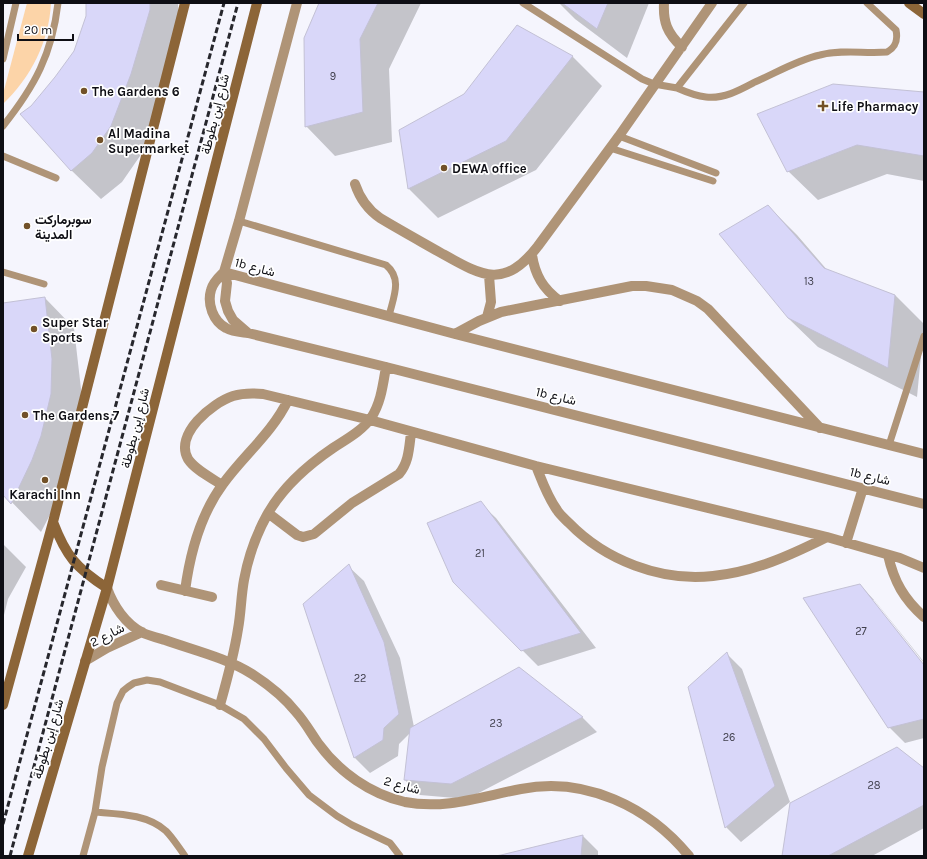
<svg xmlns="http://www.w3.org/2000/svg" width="927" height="859" viewBox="0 0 927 859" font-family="Karla,Vazirmatn,sans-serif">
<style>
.green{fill:#fcd4a8}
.shadow{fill:#0003}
.building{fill:#d9d7f9;stroke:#c3c1d5}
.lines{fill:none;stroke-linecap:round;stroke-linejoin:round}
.lane{stroke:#af9477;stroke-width:7}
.street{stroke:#af9477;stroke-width:10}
.secondary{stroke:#8c6538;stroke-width:10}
.rail{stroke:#27272d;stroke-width:3;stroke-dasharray:6 3;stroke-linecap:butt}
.poi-dot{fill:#725128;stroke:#fff;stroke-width:1.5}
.labels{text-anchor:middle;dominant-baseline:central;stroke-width:3.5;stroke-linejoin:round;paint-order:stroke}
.number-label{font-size:11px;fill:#41404d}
.poi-label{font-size:13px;font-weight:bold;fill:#0e0e14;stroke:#fff;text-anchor:start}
.street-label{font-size:13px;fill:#0e0e14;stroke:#fff}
</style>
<rect width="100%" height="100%" fill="#f5f5fd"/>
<path class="green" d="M27 3H51C49 42 31 77 3 104V94Z"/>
<path class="shadow" d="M87 3H178L179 40 160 103 140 156 122 182 101 199 71 170 32 107 56 77 75 51 87 16Z
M320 3H421L389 69 392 142 335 156 306 126Z
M559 3H649L627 58 575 19Z
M517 27 573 57 602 86 536 170 438 218 409 189 401 131 464 95Z
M924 93V181L887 174 818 200 788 171Z
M768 206 797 235 828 271 895 295 924 324 917 397 818 347 788 318Z
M45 298 74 328 81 389 80 424 54 507 41 532 3 493V304Z
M480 503 496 518 596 648 538 666 454 581Z
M3 544 26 567 8 599 3 619Z
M348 566 364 581 400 658 414 727 519 668 582 717 597 732 467 799 420 795 405 780 410 733 399 744 398 756 370 773 355 758 304 605Z
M860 585 875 601 924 662V663L874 600H871L924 666V738L905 743 889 727Z
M727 654 742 669 790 802 741 842 726 827 689 687Z
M924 769V828L872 856H783Z
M583 836 598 851V856H501Z"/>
<path class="building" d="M86 3H150V10L131 74 111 126 92 153 71 171 20 114 31 106 55 77 74 51 86 16Z
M319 3H378L360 39 363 112 305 127 304 38Z
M562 3H608L597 29Z
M517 25 573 56 506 141 408 189 399 130 464 94Z
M833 84 924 92V156L857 145 787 172 757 114Z
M768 205 824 268 895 295 888 368 788 318 719 234Z
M45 297 52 359 51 394 41 436 32 460 11 504 3 495V303Z
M481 501 581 633 521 651 453 582 427 523Z
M349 564 384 642 399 714 384 728 383 740 354 758 303 604Z
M860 584 924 665V719L888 728 803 598Z
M727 652 775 786 725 828 688 687Z
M519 667 583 717 451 784 404 780 410 728Z
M897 747 924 768V805L828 856H782L790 803Z
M583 835 581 856H495L501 855Z"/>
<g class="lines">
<path class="lane" d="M523 3 642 79 654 84 677 88
M744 3 677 88C686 92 696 96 706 97 724 99 740 90 755 82 776 73 797 60 820 55 843 49 864 54 887 52 896 47 898 40 896 30L867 3
M3 59 16 3
M3 126C35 86 52 54 58 3
M619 136 716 173
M610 148 713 181
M3 156 56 178
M239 221 386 265C403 279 393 298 389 316
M3 272 44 284
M889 445 924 336
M95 812C119 814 147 814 166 831 173 838 179 848 185 856
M83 856 95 812 102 767 117 703 123 691 128 687 134 683 147 680 160 682 220 705 244 719 264 739 286 768 309 795 337 816 352 825 390 843 400 856"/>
<path class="street" d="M664 3C663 22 667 33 682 47
M355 184C360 199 367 209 380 218 400 230 420 241 441 253 482 276 504 290 538 246L619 136 712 3
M532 255C535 275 543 289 560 301
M224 272C219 277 213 282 211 290 207 304 213 321 226 328 233 332 240 332 248 333L386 367 924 504
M224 272 455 334 924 454
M487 317 491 302 489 275
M248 333 233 320 228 311 225 301 227 283 224 272 239 221 297 3
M455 334 479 321 501 312 632 286H646L672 290 697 301 708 309 820 428
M536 466C542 481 547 496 557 510 560 515 565 519 569 523 605 560 661 582 713 576 754 572 791 555 827 537
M222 485C212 478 195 470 188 459 174 434 212 403 233 396 243 393 253 393 263 394L370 420 536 466 827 537 900 558 924 568
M268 513 297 535 303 537 314 534 352 503 399 474C409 462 409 448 411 433
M846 543 863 488
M888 555C894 582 904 599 924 617
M161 585 212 597
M107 588C113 605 125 624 143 633 150 636 158 638 165 640 193 650 227 658 252 674 269 685 284 697 296 712 305 722 311 733 318 743 339 772 370 794 405 802 445 810 483 796 521 789 585 776 649 807 689 856
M185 591C190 553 200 515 223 484 244 455 272 433 288 400
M85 661 107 648 142 632
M220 705C227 680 234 655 238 629 241 613 241 596 244 580 248 558 256 535 267 515 282 488 308 465 333 448 345 440 362 431 371 418 381 403 383 384 386 367"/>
<path class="secondary" d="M909 3 924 14
M53 522C66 556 76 568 107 588
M3 705 53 522 185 3
M28 856 107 588 257 3"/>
<path class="rail" d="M3 824 224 3
M10 856 238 3"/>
</g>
<g class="poi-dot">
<circle cx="84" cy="91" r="4"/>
<path d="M821 100h4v4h4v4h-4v4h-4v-4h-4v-4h4z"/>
<circle cx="100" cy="140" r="4"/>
<circle cx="444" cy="168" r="4"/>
<circle cx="27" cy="226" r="4"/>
<circle cx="34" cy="329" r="4"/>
<circle cx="25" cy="415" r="4"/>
<circle cx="45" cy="480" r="4"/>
</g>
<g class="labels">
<g class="number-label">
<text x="333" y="76">9</text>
<text x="809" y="281">13</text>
<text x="480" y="553">21</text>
<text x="861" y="631">27</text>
<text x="360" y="678">22</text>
<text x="496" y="723">23</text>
<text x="729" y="737">26</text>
<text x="874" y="785">28</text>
</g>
<g class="poi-label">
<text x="92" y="91">The Gardens 6</text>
<text x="831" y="106">Life Pharmacy</text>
<text x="108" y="133">Al Madina<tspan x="108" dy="15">Supermarket</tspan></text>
<text x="452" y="168">DEWA office</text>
<text x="35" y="219">سوبرماركت<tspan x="35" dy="15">المدينة</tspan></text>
<text x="42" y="322">Super Star<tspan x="42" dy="15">Sports</tspan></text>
<text x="33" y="415">The Gardens 7</text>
<text x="45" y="494" text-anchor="middle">Karachi Inn</text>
</g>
<g class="street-label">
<text transform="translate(215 114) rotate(-76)">شارع إبن بطوطة</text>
<text transform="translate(255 267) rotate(15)">1b شارع</text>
<text transform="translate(556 396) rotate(14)">1b شارع</text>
<text transform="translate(135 428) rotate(-76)">شارع إبن بطوطة</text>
<text transform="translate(870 476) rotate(14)">1b شارع</text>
<text transform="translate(107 635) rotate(-27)">شارع 2</text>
<text transform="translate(48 739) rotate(-74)">شارع إبن بطوطة</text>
<text transform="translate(402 785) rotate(15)">شارع 2</text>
</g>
</g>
<rect width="927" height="859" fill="none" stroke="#0e0e14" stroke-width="8"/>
<path d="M18 34v6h55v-6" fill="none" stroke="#0e0e14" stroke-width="2"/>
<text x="24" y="34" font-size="12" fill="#0e0e14" stroke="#ffffff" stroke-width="3" paint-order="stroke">20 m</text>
</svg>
